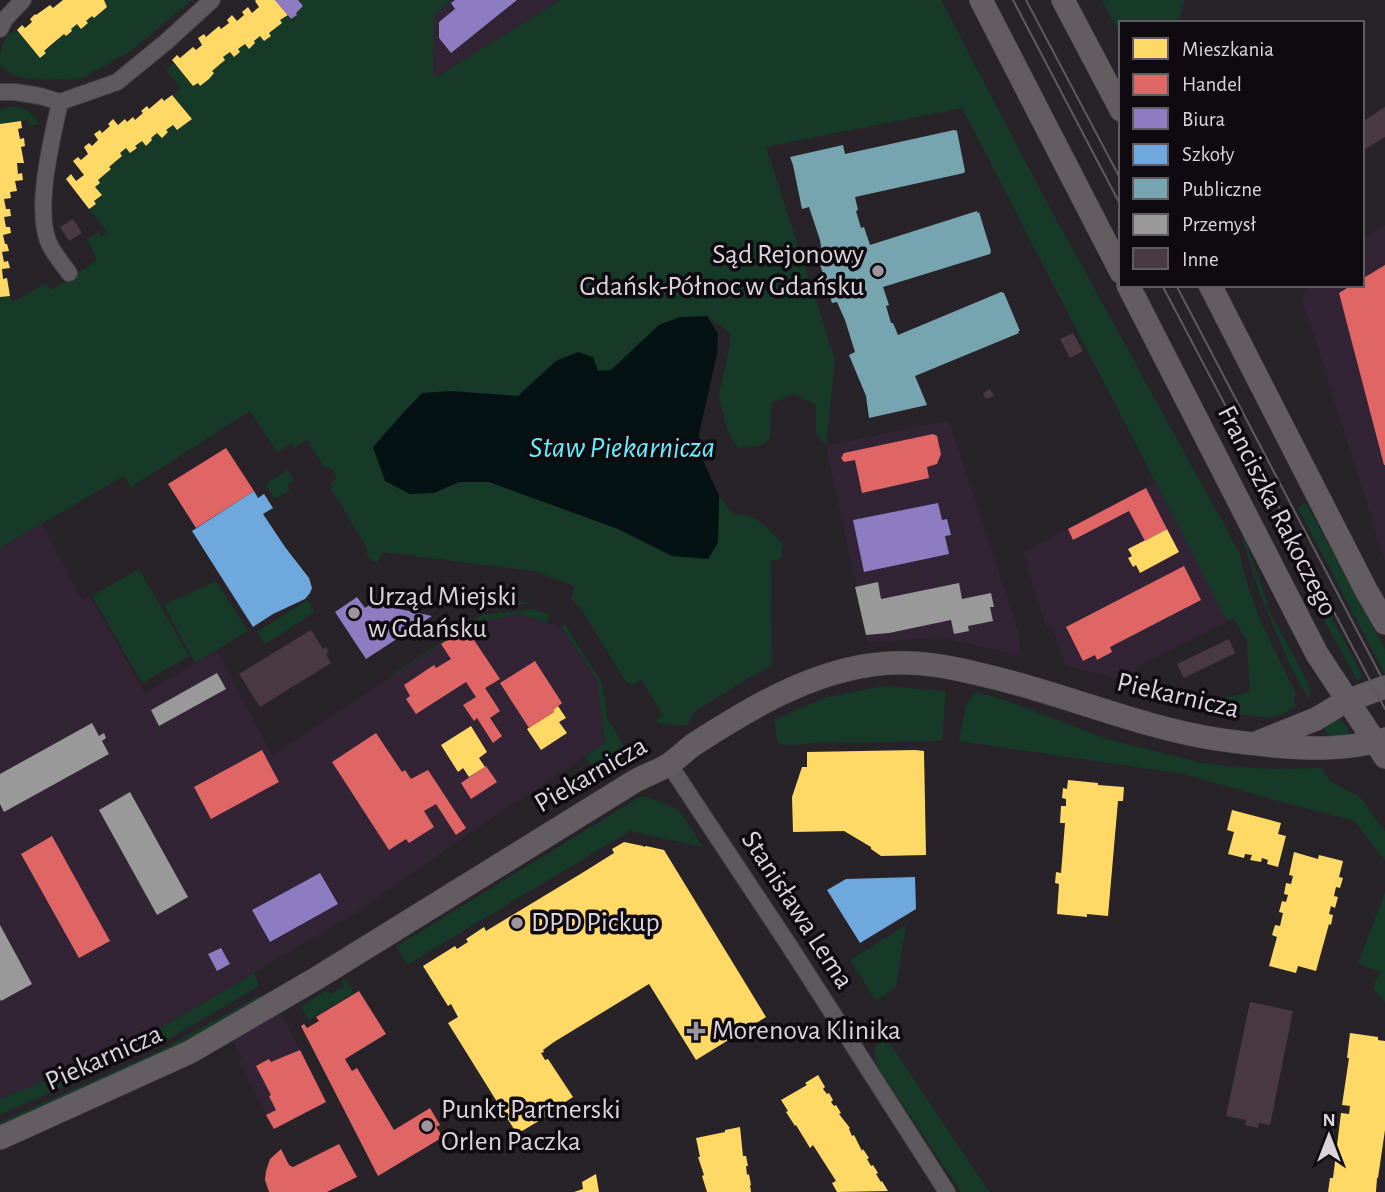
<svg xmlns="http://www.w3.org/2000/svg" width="1385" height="1192" viewBox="0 0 1385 1192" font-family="'Alegreya Sans',sans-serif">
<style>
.built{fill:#322434}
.green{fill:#173a28}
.water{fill:#051213}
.homes{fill:#ffd966}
.shops{fill:#e06666}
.offices{fill:#8e7cc3}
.schools{fill:#6fa8dc}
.public{fill:#76a5af}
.industry{fill:#999}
.building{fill:#4a3943}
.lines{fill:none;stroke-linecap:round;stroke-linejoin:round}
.street-casing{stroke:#444045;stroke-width:18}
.secondary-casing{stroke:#444045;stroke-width:24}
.street{stroke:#5e595f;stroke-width:16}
.secondary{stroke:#635c61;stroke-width:23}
.tram{stroke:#5f5a60;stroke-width:2}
.poi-dot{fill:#9c959d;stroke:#0f0a10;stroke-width:2.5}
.labels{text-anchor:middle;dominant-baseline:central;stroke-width:7;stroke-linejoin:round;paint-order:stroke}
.poi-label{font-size:28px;fill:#dad3dc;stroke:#0f0a10;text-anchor:start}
.street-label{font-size:28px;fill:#dad3dc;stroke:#0f0a10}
.water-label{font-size:30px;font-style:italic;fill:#68eefa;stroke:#0f0a10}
</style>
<rect width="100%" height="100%" fill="#282229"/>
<path class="built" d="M452 0H560L436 77 433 72 434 15Z
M1385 225V562L1315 339 1301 299 1309 285H1362V239Z
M949 420 1018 630 1020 646 1019 655 938 637 868 643 826 446Z
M1156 482 1227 621 1137 666 1132 682 1066 666 1051 626 1046 628 1023 552Z
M42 523 82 600 90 596 145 693 217 650 272 755 473 623 519 614 562 628 597 680 605 743 461 839 357 912 131 1045 0 1099V548Z
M280 1011 327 1102 273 1129 239 1061 242 1059 232 1040Z"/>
<path class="green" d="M104 0H192L131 51 82 78 77 79C58 79 6 84 0 62 0 53 3 43 6 35L17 30 40 58 46 53 44 51 51 46 54 47 52 44 64 34 66 36 72 31 71 29 77 24 82 28 88 23 86 21 92 16 95 18 107 7Z
M298 0H452L434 15 433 72 436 77 560 0H941L1043 195 1240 554C1249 603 1274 650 1296 694L1293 701 1296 706 1281 715 1267 718 1216 711 1164 699 1177 694 1205 702 1250 692 1247 641 1233 618 1227 621 962 108 766 147 835 359 826 446 816 434V405L794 394 772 403 770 438 763 445 738 448 732 440 726 426 719 395 730 345V333L707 316 659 325 612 370 598 371 578 352 556 361 518 396 451 391 434 493 459 482H489L618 529 672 556 718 543 719 496 733 514C760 514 765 527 783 544L781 559 771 560 772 666 747 679 694 712 687 725 659 724 656 720 663 715 642 680 633 685 626 682 583 612 571 599 574 586 534 571 383 552 377 563 368 558 366 546 332 491 331 484 337 477 331 468 324 467 307 440 295 448 292 443 277 452 250 411 131 487 124 476 0 548V297L10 296 12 302 46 284 52 290 97 260 87 239 98 232 102 236 107 231 89 209 96 204 94 201 101 196 103 198 95 187 100 183 98 180 105 175 107 176 106 173 111 169 109 167 116 162 118 163 116 160 120 153 126 148 131 153 137 148 135 146 142 141 146 146 152 141 151 138 157 133 162 137 168 133 166 130 173 125 177 130 192 119 172 95 181 88 166 70 174 63 193 86 198 83 200 85 214 73 212 71 219 65 222 67 220 64 225 60 223 57 230 52 234 57 240 52 238 49 245 44 249 49 255 44 254 41 260 36 265 40 270 36 269 33 276 28 278 30 277 27 282 23 280 20 287 15 291 20 297 15 296 13 302 7 305 9Z
M1102 0H1185L1178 23H1121V37Z
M10 107C27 107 30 110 39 124L30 126 28 120 0 124V110Z
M288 470 294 480 287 485 290 489 275 499 265 484Z
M1306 503 1385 649V674L1298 508Z
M1279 518 1363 677 1357 680 1271 522Z
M1244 537 1268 603 1266 605 1306 679 1310 690 1309 700 1291 667 1260 595 1242 538Z
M139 569 189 656 142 683 92 596Z
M216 581 248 631 195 663 164 605Z
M501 599H505L533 603 487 608 495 601Z
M307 600 315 612 265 644 257 632Z
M533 609 549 614 547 623 519 614 473 623 391 677 390 676 482 615Z
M564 623 600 679 603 688 607 718 629 755 626 763 600 779 585 756 605 743 597 680 562 628Z
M884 686 946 691 942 741 816 743 795 745 778 744 774 720 824 698Z
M976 692 1005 700 1107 739 1198 762 1225 766 1272 769 1319 768 1322 769 1331 782 1359 796 1385 831V860L1354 821 1271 799 1184 774 959 741 966 705Z
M1340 719 1348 729 1349 735 1329 737 1323 726Z
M645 796 679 810 703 847 630 831 407 965 397 948V946L638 798Z
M1385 892V1002L1373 989 1377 977 1382 973 1358 964Z
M906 925 896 987 876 1001 850 960Z
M254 973 259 984 250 992 163 1042 0 1115V1099L131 1045Z
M344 980 347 981 354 993 309 1020 302 1009 303 1005 327 990 330 994 344 986 341 981Z
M260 995 256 1003 189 1042 0 1128V1122L161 1050Z
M884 1035 985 1186 990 1192H961L878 1067C873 1054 874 1045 884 1035Z"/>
<path class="water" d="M707 316 718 334 717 354 699 434 701 456 719 496 718 543 708 559 672 556 618 529 489 482H459L434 493 410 494 385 481 373 447 403 413 422 393 451 391 518 396 556 361 578 352 593 357 598 371 611 370 659 325 680 317Z"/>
<path class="homes" d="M63 0H104L107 7 94 18 92 16 86 21 88 23 81 29 77 24 71 29 72 31 66 36 64 34 52 44 44 51 46 53 40 58 17 30 22 25 25 28 32 22 30 19 35 14 36 15 50 5 53 8Z
M256 0H275L288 15 280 20 282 23 269 33 271 36 264 41 260 36 254 41 255 43 249 49 245 44 238 49 240 52 234 57 230 52 223 57 225 60 212 71 214 73 209 79 200 86 198 83 193 86 172 60 177 55 180 58 193 47 196 50 202 45 198 38 204 34 206 37 219 26 221 29 229 23 227 20 232 15 237 21 244 15 242 12 248 7 252 13 259 7 255 1Z
M172 95 192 119 177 130 173 125 166 130 168 132 162 138 157 133 151 138 152 140 146 146 142 141 135 146 137 148 130 153 126 148 120 153 122 156 109 167 111 169 98 180 100 183 95 187 102 195 94 201 96 204 89 209 66 179 71 174 76 181 84 175 73 161 78 157 81 160 88 154 84 147 89 143 92 146 98 140 94 134 100 130 102 133 110 126 108 124 113 119 118 125 125 119 127 122 133 117 135 120 143 113 141 111 147 106 149 109 162 98 164 101Z
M21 121 22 128 18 129 20 139 24 138 25 146 21 147 24 163H17L18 174 22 173 23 180 15 181 17 191 10 192 11 198 4 199 6 209H10L11 216 4 217 6 227H10L11 233 3 235 5 244H7L9 251 2 252 4 262 8 261 10 268 2 269 3 279 7 278 10 296 0 297V124Z
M1167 529 1179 552 1140 573 1136 565 1133 567 1128 558 1132 556 1128 549Z
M558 706 566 718 559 722 567 733 541 750 527 729 554 712 553 710Z
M471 726 487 752 479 758 485 767 469 777 463 768 458 772 441 745Z
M915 750 924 751 926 855 881 856 871 849V847L844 831 793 832 792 797 802 767H807V752Z
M1068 780 1098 783V785L1124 787 1123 801H1118L1108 916 1087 914V917L1057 914 1059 884 1055 883 1056 872 1061 873 1065 823H1060L1061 806H1066V799L1062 798 1063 788 1067 789Z
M1232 810 1281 823 1278 834 1286 836 1278 867 1267 864 1268 860 1262 858 1261 862 1250 860 1252 855 1245 854 1244 858 1228 854 1234 832 1227 830Z
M624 842 643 846 644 847 646 846 664 850 766 1017 696 1060 649 984 554 1042 543 1050 544 1052 541 1053 545 1060 548 1059 573 1097 556 1108 557 1110 517 1134 448 1023 458 1017 451 1004 448 1006 423 966 455 946 457 949 468 942 466 939 484 927 486 931 582 873 614 853 612 849Z
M1294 852 1318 859 1319 855 1343 861 1339 877 1343 878 1340 888 1336 887 1334 896 1338 897 1335 908 1331 906 1329 914 1333 915 1331 925 1329 924 1316 971 1298 966 1296 973 1269 966 1277 937 1272 935 1275 925 1280 926 1283 913 1279 912 1282 901 1286 902 1288 895 1284 894 1286 883 1291 884 1293 876 1289 875Z
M1350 1033 1378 1037V1040L1385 1041V1130L1378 1178H1377L1376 1192H1328L1330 1178H1333L1341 1113 1349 1114 1350 1106 1342 1105 1349 1058H1347Z
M818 1075 825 1087 823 1089 827 1094 829 1093 833 1100 831 1102 834 1106 836 1105 841 1113 839 1114 850 1128 849 1129 852 1136 854 1135 862 1151 863 1149 869 1158 867 1159 871 1166 873 1165 878 1173 876 1174 881 1182 882 1181 888 1191 837 1192 832 1183 836 1181 813 1145 810 1148 796 1125 795 1126 786 1112 788 1111 781 1100 807 1085 805 1083Z
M740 1127 743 1156H746L748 1166H746L747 1175 749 1174 751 1185H750L751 1192H707L702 1176 704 1175 698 1157H700L696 1138 725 1132V1130Z
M596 1174 599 1192H574L583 1189 582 1182Z"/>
<path class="shops" d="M1385 265V465H1384L1339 293 1352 285H1362V279Z
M933 434 937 436 941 454 937 464 927 467 929 478 862 493 855 460 844 462 841 458 844 453Z
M226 448 254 491 196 528 168 484Z
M1146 488 1167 529 1145 541 1129 511 1073 540 1068 529Z
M1184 566 1201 600 1110 647 1112 652 1097 660 1095 655 1083 661 1066 627Z
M466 628 500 679 485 688 500 711 490 718 502 736 493 743 477 718 474 721 463 705 476 697 466 682 416 714 406 699 410 696 404 685 434 665 436 668 451 659 441 644Z
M535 661 562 703 553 710 554 712 529 728 500 683Z
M376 733 402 772 405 770 411 779 428 770 466 828 456 835 436 804 424 811 434 827 409 843 406 839 389 850 332 762Z
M262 750 279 782 211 819 194 787Z
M486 766 497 782 471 799 461 783Z
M52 836 110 941 79 958 21 854Z
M359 991 386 1034 345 1059 352 1071 357 1068 394 1130 430 1108 440 1125 436 1127 443 1137 378 1176 301 1026 304 1024 307 1028 319 1021 316 1017Z
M300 1050 326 1102 274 1129 266 1115 276 1110 269 1096 271 1095 256 1066 269 1059 271 1062Z
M339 1144 357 1177 327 1192H269L265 1180 266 1171 270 1159 280 1150 281 1149 289 1165 293 1167Z"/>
<path class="offices" d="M275 0H298L303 6 296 13 297 15 291 19Z
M455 0H517L451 53 439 38V22L455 9 451 3Z
M938 503 942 520 947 519 951 535 945 536 949 554 864 572 853 520Z
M357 597 365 608 372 603 432 616 366 659 335 612Z
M320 873 338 904 270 942 252 910Z
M221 948 230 964 217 971 208 954Z"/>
<path class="schools" d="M254 491 258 498 264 494 273 508 263 514 285 547 309 578 312 588 310 593 305 599 273 614 253 627 192 531Z
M915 877 916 909 860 943 827 890 846 879Z"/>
<path class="public" d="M954 130 957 131 965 171 964 173 855 197 858 210 856 211 861 228 864 227 870 245 977 211V213L979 212 991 251 990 254 883 287 889 305 886 306 891 323H893L898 335 1001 292 1004 293 1020 331H1018L1019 333 915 376 927 405 869 418 866 396 849 355 855 352 845 320 837 302 832 303 819 261 823 259 820 240 809 207 802 209 793 165 790 157 843 145 845 154Z"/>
<path class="industry" d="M878 582 881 599 959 583 962 599 991 593 994 607H990L993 621 968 626 969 631 954 634 951 620 889 633 866 635 855 587Z
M217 673 226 689 159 726 151 710Z
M92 723 99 736 104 733 106 738 102 741 109 754 4 812 0 804V774Z
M130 792 188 897 157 915 99 810Z
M0 925 32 984 1 1001 0 999Z"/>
<path class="building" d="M1385 107V137L1362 151V122Z
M73 219 82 233 69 241 60 227Z
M1073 333 1083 351 1070 358 1060 339Z
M990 389 994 396 986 399 983 393Z
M311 630 323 649 326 647 329 652 326 654 331 663 260 707 239 674Z
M1229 639 1235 653 1184 678 1177 664Z
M1250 1002 1293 1011 1270 1125 1259 1123 1258 1128 1245 1125 1246 1120 1226 1116Z"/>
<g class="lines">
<defs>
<path id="street" d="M0 29 5 19 23 0
M0 92H15L40 96 60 102 117 82 166 42 212 0
M60 102C52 138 35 206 48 241 52 252 62 263 69 273
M669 764 794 953 947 1192"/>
<path id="secondary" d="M981 0 1121 272
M1063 0 1121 110
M1128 285 1317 654 1385 757
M1210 285 1366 590 1385 623
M1261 741 1316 719 1346 701 1385 687
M0 1138 190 1052 317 978 635 781C646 775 658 771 668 765 677 759 685 751 693 745 747 710 806 674 871 665 918 658 961 669 1007 681 1076 699 1146 728 1216 739 1236 742 1255 744 1274 746 1311 749 1349 750 1385 739"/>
</defs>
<use href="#street" class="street-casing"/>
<use href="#secondary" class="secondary-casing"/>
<use href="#street" class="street"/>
<use href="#secondary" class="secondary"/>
<path class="tram" d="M1013 0 1121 206
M1026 0 1121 180
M1162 285 1385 709
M1176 285 1385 684"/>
</g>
<g class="poi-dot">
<circle cx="878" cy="271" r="7"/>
<circle cx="354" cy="613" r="7"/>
<circle cx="517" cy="923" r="7"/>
<path d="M692.5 1020.5h7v7h7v7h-7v7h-7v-7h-7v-7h7z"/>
<circle cx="427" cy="1126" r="7"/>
</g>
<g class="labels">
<g class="poi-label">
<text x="864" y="255" text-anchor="end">Sąd Rejonowy<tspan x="864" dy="32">Gdańsk-Północ w Gdańsku</tspan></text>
<text x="368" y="597">Urząd Miejski<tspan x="368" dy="32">w Gdańsku</tspan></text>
<text x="531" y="923">DPD Pickup</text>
<text x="712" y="1031">Morenova Klinika</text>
<text x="441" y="1110">Punkt Partnerski<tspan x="441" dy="32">Orlen Paczka</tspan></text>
</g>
<g class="street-label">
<text transform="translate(1277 511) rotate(63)">Franciszka Rakoczego</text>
<text transform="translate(1178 696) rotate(13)">Piekarnicza</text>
<text transform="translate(591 775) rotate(-30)">Piekarnicza</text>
<text transform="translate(797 910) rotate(57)">Stanisława Lema</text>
<text transform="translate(104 1058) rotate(-24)">Piekarnicza</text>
</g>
<g class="water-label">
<text x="622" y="448">Staw Piekarnicza</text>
</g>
</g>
<rect x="1119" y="21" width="245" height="266" fill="#0f0a10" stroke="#605a62" stroke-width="2"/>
<rect x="1133" y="38" width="35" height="21" fill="#ffd966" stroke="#605a62" stroke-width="2"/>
<text x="1182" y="56" font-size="21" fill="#dad3dc">Mieszkania</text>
<rect x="1133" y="74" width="35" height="21" fill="#e06666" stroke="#605a62" stroke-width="2"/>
<text x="1182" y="91" font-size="21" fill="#dad3dc">Handel</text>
<rect x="1133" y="108" width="35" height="21" fill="#8e7cc3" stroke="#605a62" stroke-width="2"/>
<text x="1182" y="126" font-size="21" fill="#dad3dc">Biura</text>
<rect x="1133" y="144" width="35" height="21" fill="#6fa8dc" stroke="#605a62" stroke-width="2"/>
<text x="1182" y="161" font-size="21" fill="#dad3dc">Szkoły</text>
<rect x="1133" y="178" width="35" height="21" fill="#76a5af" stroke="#605a62" stroke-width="2"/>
<text x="1182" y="196" font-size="21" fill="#dad3dc">Publiczne</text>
<rect x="1133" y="214" width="35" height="21" fill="#999999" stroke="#605a62" stroke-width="2"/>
<text x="1182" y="231" font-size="21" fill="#dad3dc">Przemysł</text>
<rect x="1133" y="248" width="35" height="21" fill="#4a3943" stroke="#605a62" stroke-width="2"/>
<text x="1182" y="266" font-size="21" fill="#dad3dc">Inne</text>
<g transform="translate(1329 1136)" stroke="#0f0a10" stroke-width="5" paint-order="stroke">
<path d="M0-5L12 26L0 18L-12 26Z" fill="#dad3dc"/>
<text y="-10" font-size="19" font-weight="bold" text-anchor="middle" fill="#dad3dc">N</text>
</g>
</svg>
